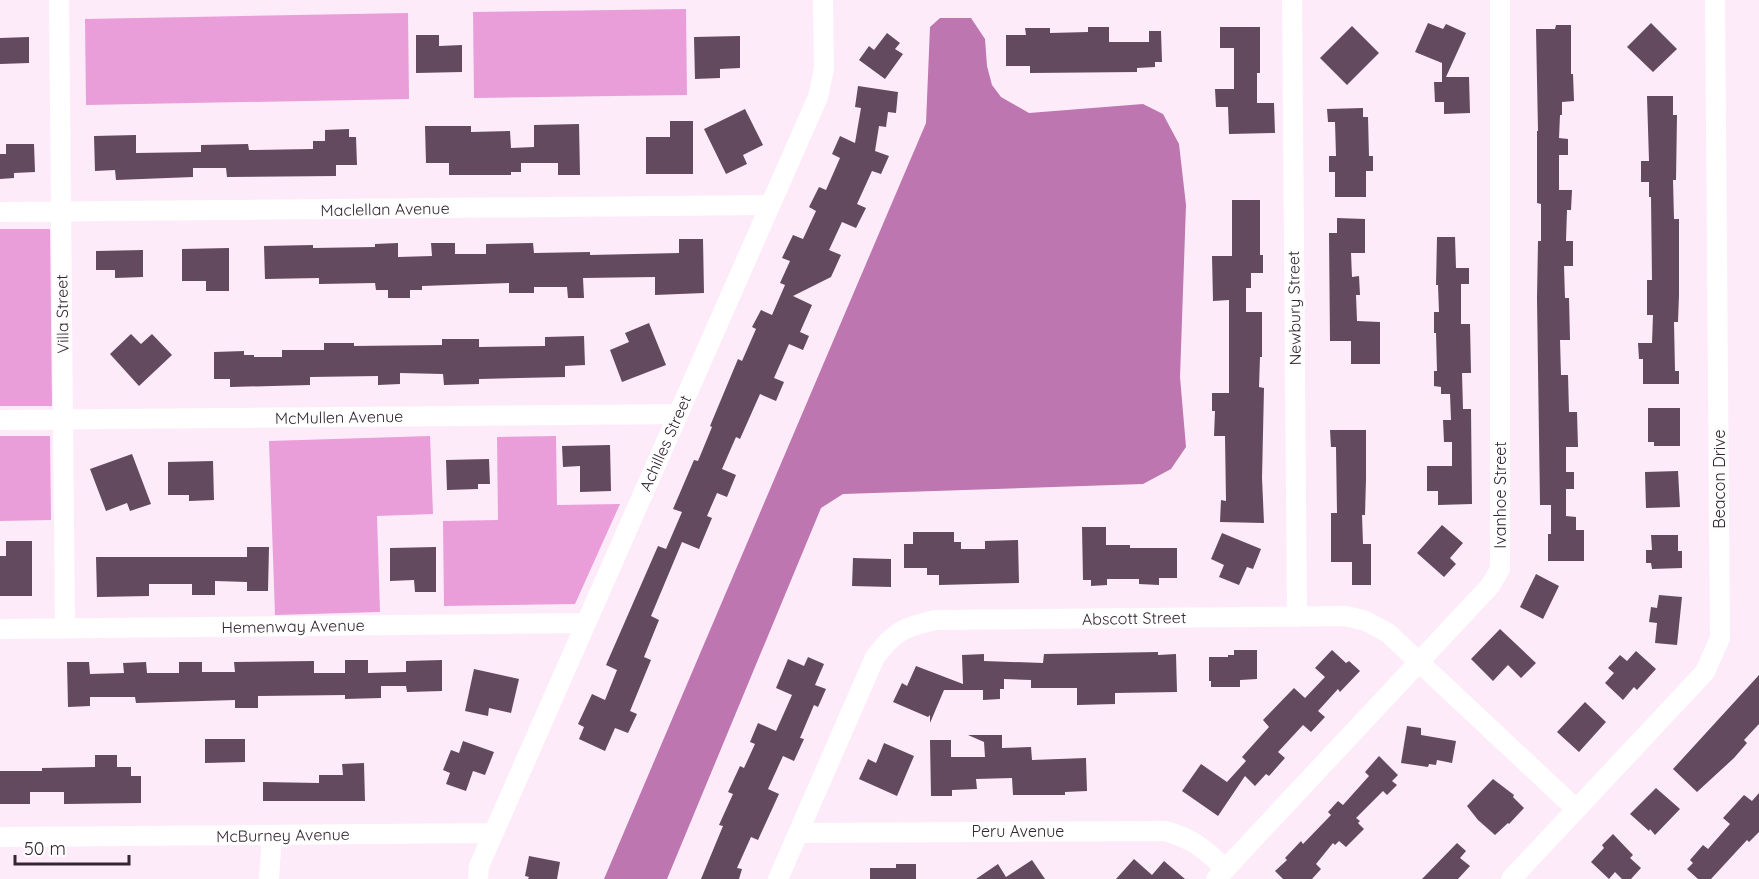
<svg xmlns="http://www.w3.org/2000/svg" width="1759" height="879" viewBox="0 0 1759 879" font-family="Quicksand,sans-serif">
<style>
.forest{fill:#e99eda}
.water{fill:#bd76af}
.building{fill:#634a5e}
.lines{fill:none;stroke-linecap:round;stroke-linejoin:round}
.minor{stroke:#fff;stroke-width:20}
.labels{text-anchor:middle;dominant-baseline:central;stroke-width:6;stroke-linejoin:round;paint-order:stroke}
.street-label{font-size:16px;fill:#332831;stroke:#fefefe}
</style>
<rect width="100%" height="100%" fill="#fdebf9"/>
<path class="forest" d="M686 9 687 95 474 98 473 12Z
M408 13 409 99 86 105 85 19Z
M0 229H50L52 406H0Z
M0 436H50L51 520 0 521Z
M430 436 433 514 377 516 380 612 275 615 269 441Z
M556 436 557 505 620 504 575 604 444 606 443 521 498 520 497 437Z"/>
<path class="water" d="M940 18H971L985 39 987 66 992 85 1001 97 1029 113 1143 104 1163 114 1179 144 1186 205 1180 377 1186 447 1171 469 1143 484 843 494 821 508 667 879H604L926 123 930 27Z"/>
<path class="building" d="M1428 23 1443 29 1446 24 1466 33 1446 77H1469L1470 113 1444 114V102H1435L1434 82H1442V63L1415 52Z
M1651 23 1677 49 1653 72 1627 47Z
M1556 25H1571V74H1573L1574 101 1562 102V115H1560L1559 138 1568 139V155H1559V190H1572L1571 210H1567L1566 241H1573V266H1564L1565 298H1569L1570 340H1560L1561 375H1568L1569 412H1577L1578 447H1566V472H1574V489H1566V516L1576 517V530H1584V561H1548V534H1551V505H1540L1537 298 1538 241H1541V204L1537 203V131H1538L1536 29H1555Z
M1352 26 1379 53 1347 85 1320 58Z
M1088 27H1109V42H1149V31H1161L1162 62H1155V67L1137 68V72L1030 73V66H1006V35H1026L1025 28H1050V33L1088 32Z
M1220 27H1260V73H1257V103H1274L1275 133 1229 134 1228 107H1216L1215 89H1234V48H1220Z
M887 33 900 43 895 49 903 54 885 79 859 60 869 46 874 50Z
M416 35H439V46L462 45V72L416 73Z
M740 36V68L720 69V78L695 79 694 37Z
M29 37V63L0 64V38Z
M858 86 898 92 896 113 888 112 886 127 879 126 875 151 889 156 881 174 872 171 857 204 866 208 856 228 842 222 829 250 841 255 831 277 793 296 812 305 800 332 809 336 803 350 789 344 774 378 784 382 776 401 760 394 740 439 736 437 722 469 736 475 727 497 717 493 707 516 712 518 699 549 682 542 651 616 659 620 644 657 651 660 630 711 637 714 628 733 615 728 605 751 579 739 584 727 578 724 592 694 605 700 617 670 606 665 658 546 666 549 682 512 673 509 694 460 698 461 712 427 710 426 738 359 742 361 756 329 752 327 761 310 772 315 785 285 780 283 790 261 782 258 793 235 803 239 816 211 809 207 819 187 826 190 840 158 832 154 840 136 855 143 861 108 855 107Z
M1647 96H1673V115H1677L1676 180H1673L1674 219H1679V295L1678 322H1674L1675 371H1679V384H1643V359H1639L1638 343H1652L1653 315H1647V280H1652L1651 197H1649V182H1641V161H1649Z
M1363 108V117H1368L1369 156H1373V171H1366V197H1335V172H1329V156H1336L1335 122H1328L1327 109Z
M745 109 763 145 743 155 747 164 726 174 704 129Z
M670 121H693V174H646V137H670Z
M579 124 580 175H558V163H521V172H511V175H449V163H426L425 126H471V132L510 131 511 148 534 147V125Z
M349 129V137H356L357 165H336V176L227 177 226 168H193V177L116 180 115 170 95 171 94 136 136 135V153L201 152V145L248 144 249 150 313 149V141H325V130Z
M6 144H34L35 172 14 173V178L0 179V154H6Z
M1232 200H1260V255H1263V273H1251V288H1246V312H1262V357H1260L1259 387 1264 388 1262 478 1264 523 1220 522 1221 500 1226 501 1225 436H1214L1215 411H1212V393H1229V300L1213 301 1212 256H1232Z
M1337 218 1365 219V253H1351L1352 277 1359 276 1360 295H1356L1357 321 1380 322V364H1351V341H1330L1329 233H1337Z
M1437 237H1455L1456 268H1469V284H1461V324H1470L1471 373H1462L1463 409H1471L1472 504 1438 505V491H1427V466H1452V442H1444L1443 420H1451L1450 394H1441V387L1434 386V371H1437L1436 333H1434V312H1439L1438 285H1436Z
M679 239H703L704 293 655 295V277L583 278 584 298H568L567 287H534V293H509V283L422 286V290H410V298H388V290H376L375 283 319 284V278L265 279 264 246 313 245V248L375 247V244L398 243V257L432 256 431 243H455V254H486V244L533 243 534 253 590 252V255L679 253Z
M229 248V291H206V281H182V249Z
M143 250V277L115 278V270H96V251Z
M649 323 666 365 622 382 610 350 629 342 625 333Z
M131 334 141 344 152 334 172 355 139 386 110 354Z
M584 336 585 365 565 366V377L479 379V384L444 385 443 374 400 373V384L378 385V376L310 377V385L230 387V379H214V352L244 351V355H254V357H282V350H324V343H354V346L442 345V339H479V347L545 346V337Z
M1648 408H1680V446H1654V442H1648Z
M1330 430H1366V479L1365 515H1362L1363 544H1371V585H1352V562H1331V513H1337L1336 447H1331Z
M610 445 611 491 580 492V466L563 467 562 446Z
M132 454 151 504 130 511 127 503 106 511 90 469Z
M489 459 490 484H478V489L447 490 446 460Z
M213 461 214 500 189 501V495H168V462Z
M1678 471 1680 507 1646 508 1645 472Z
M1442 525 1463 543 1450 558 1456 564 1444 577 1417 553Z
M1082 527H1106V545H1130V548H1177V578H1159V585L1139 584V579H1107V585L1091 586V580H1083Z
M913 532H954V542H961V549H985V541L1018 540 1019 583 939 585V575H927V568H904V544H913Z
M1222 533 1261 549 1253 569 1247 567 1239 585 1219 577 1224 565 1211 559Z
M1651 535H1678V551H1682V568L1652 569 1651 563H1646V550H1652Z
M6 541H32V596H0V556H6Z
M247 547H269L268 591H247V582L215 581V595H192V584H149V596L97 597 96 557H247Z
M436 547V592H415L414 580 390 581V548Z
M853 558 891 559V587L852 586Z
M1536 574 1559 586 1543 619 1520 607Z
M1659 595 1682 597 1677 645 1655 643 1657 623 1649 622 1651 607 1657 608Z
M1500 629 1536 663 1521 678 1508 665 1493 681 1471 659Z
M1234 650H1257V679L1240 680V687H1211V681H1209V657H1228V655H1234Z
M1332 650 1346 663 1349 661 1360 671 1340 692 1338 689 1318 711 1325 717 1311 732 1303 725 1278 752 1285 758 1269 776 1266 774 1255 786 1245 776 1218 816 1182 791 1201 764 1227 782 1246 761 1242 757 1269 727 1263 720 1294 688 1305 698 1325 677 1315 668Z
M1636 651 1656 669 1637 690 1634 687 1623 700 1605 683 1614 673 1608 668 1620 655 1627 661Z
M1158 652V655L1176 654 1177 692 1115 693V704L1077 705V688H1031V680L1004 679V689H1000V699L983 700V690H944L930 723V715L928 717 893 702 902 683 907 686 916 666 963 684 962 655 984 654V661L1043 663 1044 654Z
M808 657 824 664 815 685 826 689 818 707 814 705 800 738 804 739 794 761 783 756 768 789 779 794 758 840 751 837 737 868 742 869 739 879H701L723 826 719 825 733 794 728 792 740 766 744 768 755 744 750 742 758 723 776 731 792 695 776 688 788 659 804 666Z
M345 660H368V673L406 672V661L442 660V691L407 692 406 686H381V698L345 699V695L258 696V708H235V700L136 703 135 697H90V706L68 707 67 662H89L90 674 124 673 123 663 146 662 147 673H179V662H202V672H235L234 662 314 661V673H345Z
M474 669 519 679 511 713 489 708 488 716 465 711Z
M1759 675V724L1744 740 1747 743 1734 758 1697 792 1673 769Z
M1585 702 1606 722 1579 752 1557 732Z
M1407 726 1421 728V735L1456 741 1452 763 1437 760 1436 765 1429 764 1428 767 1401 763Z
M968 735H1002V748L1031 747 1032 760 1086 758 1087 791 1065 792V795H1013L1012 778 976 779 977 789 952 790V796H931L930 740H951V757H985L984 742Z
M205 739H245V762L205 763Z
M463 741 494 752 485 775 473 771 466 791 446 784 450 773 443 770 451 750 459 753Z
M884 743 914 756 897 796 859 779 868 759 876 763Z
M95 755H117V767H131V776H141V803L64 804V792H30V804H0V771H42V768L95 767Z
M1379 756 1398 775 1392 781 1397 785 1387 795 1383 791 1356 818 1360 821 1358 823 1364 829 1346 847 1339 841 1335 845 1333 843 1316 864 1321 869 1312 879H1283L1275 871 1287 860 1285 858 1301 841 1303 844 1331 815 1328 812 1338 801 1343 805 1369 776 1365 772Z
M364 763 365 801H263V782L319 783V775H343L342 764Z
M1493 779 1514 795 1513 797 1524 808 1509 824 1508 823 1495 835 1478 820 1467 806Z
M1656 788 1680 809 1655 835 1650 829 1649 831 1630 814Z
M1759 793V832L1749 842 1747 840 1711 879H1698L1687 869 1693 863 1690 860 1703 845 1708 849 1730 824 1723 818 1744 795 1752 801Z
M1613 834 1633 855 1630 858 1641 868 1631 879H1622L1615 872 1609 879 1591 862 1604 848 1602 845Z
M1457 843 1466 851 1460 858 1470 866 1458 879H1422Z
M529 856 560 862 557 879H528L529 877 525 876Z
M1134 859 1152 875 1164 861 1185 879H1116Z
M1032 860 1045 879H976L998 864 1006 877Z
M896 864H916V879H870V868H896Z"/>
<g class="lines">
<path class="minor" d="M59 0 65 628
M1292 0 1297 617
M0 212 770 205
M0 420 678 414
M0 629 586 623
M798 833 1165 831C1194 839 1204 849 1226 869
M0 837 493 833
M269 879 272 835
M478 879 479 866 818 97 824 69 823 0
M778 879 875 657C895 631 904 627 935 620L1346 616 1366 621 1388 633 1576 809
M1216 879 1490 586 1500 569V0
M1511 879 1705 672 1720 638 1715 0"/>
</g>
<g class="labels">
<g class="street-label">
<text transform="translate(385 209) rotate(-1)">Maclellan Avenue</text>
<text transform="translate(1294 308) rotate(-91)">Newbury Street</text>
<text transform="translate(62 314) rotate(-91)">Villa Street</text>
<text transform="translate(339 417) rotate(-1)">McMullen Avenue</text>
<text transform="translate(665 443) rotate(-66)">Achilles Street</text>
<text transform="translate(1719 479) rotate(-90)">Beacon Drive</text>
<text transform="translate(1500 495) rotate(-90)">Ivanhoe Street</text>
<text transform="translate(1134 618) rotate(-1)">Abscott Street</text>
<text transform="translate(293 626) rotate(-1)">Hemenway Avenue</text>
<text x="1018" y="831">Peru Avenue</text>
<text transform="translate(283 835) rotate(-1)">McBurney Avenue</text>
</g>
</g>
<path d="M15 855v9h114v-9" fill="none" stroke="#332831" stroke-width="3"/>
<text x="24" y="855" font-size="18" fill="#332831" stroke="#fefefe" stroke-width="4.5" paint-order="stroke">50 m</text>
</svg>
